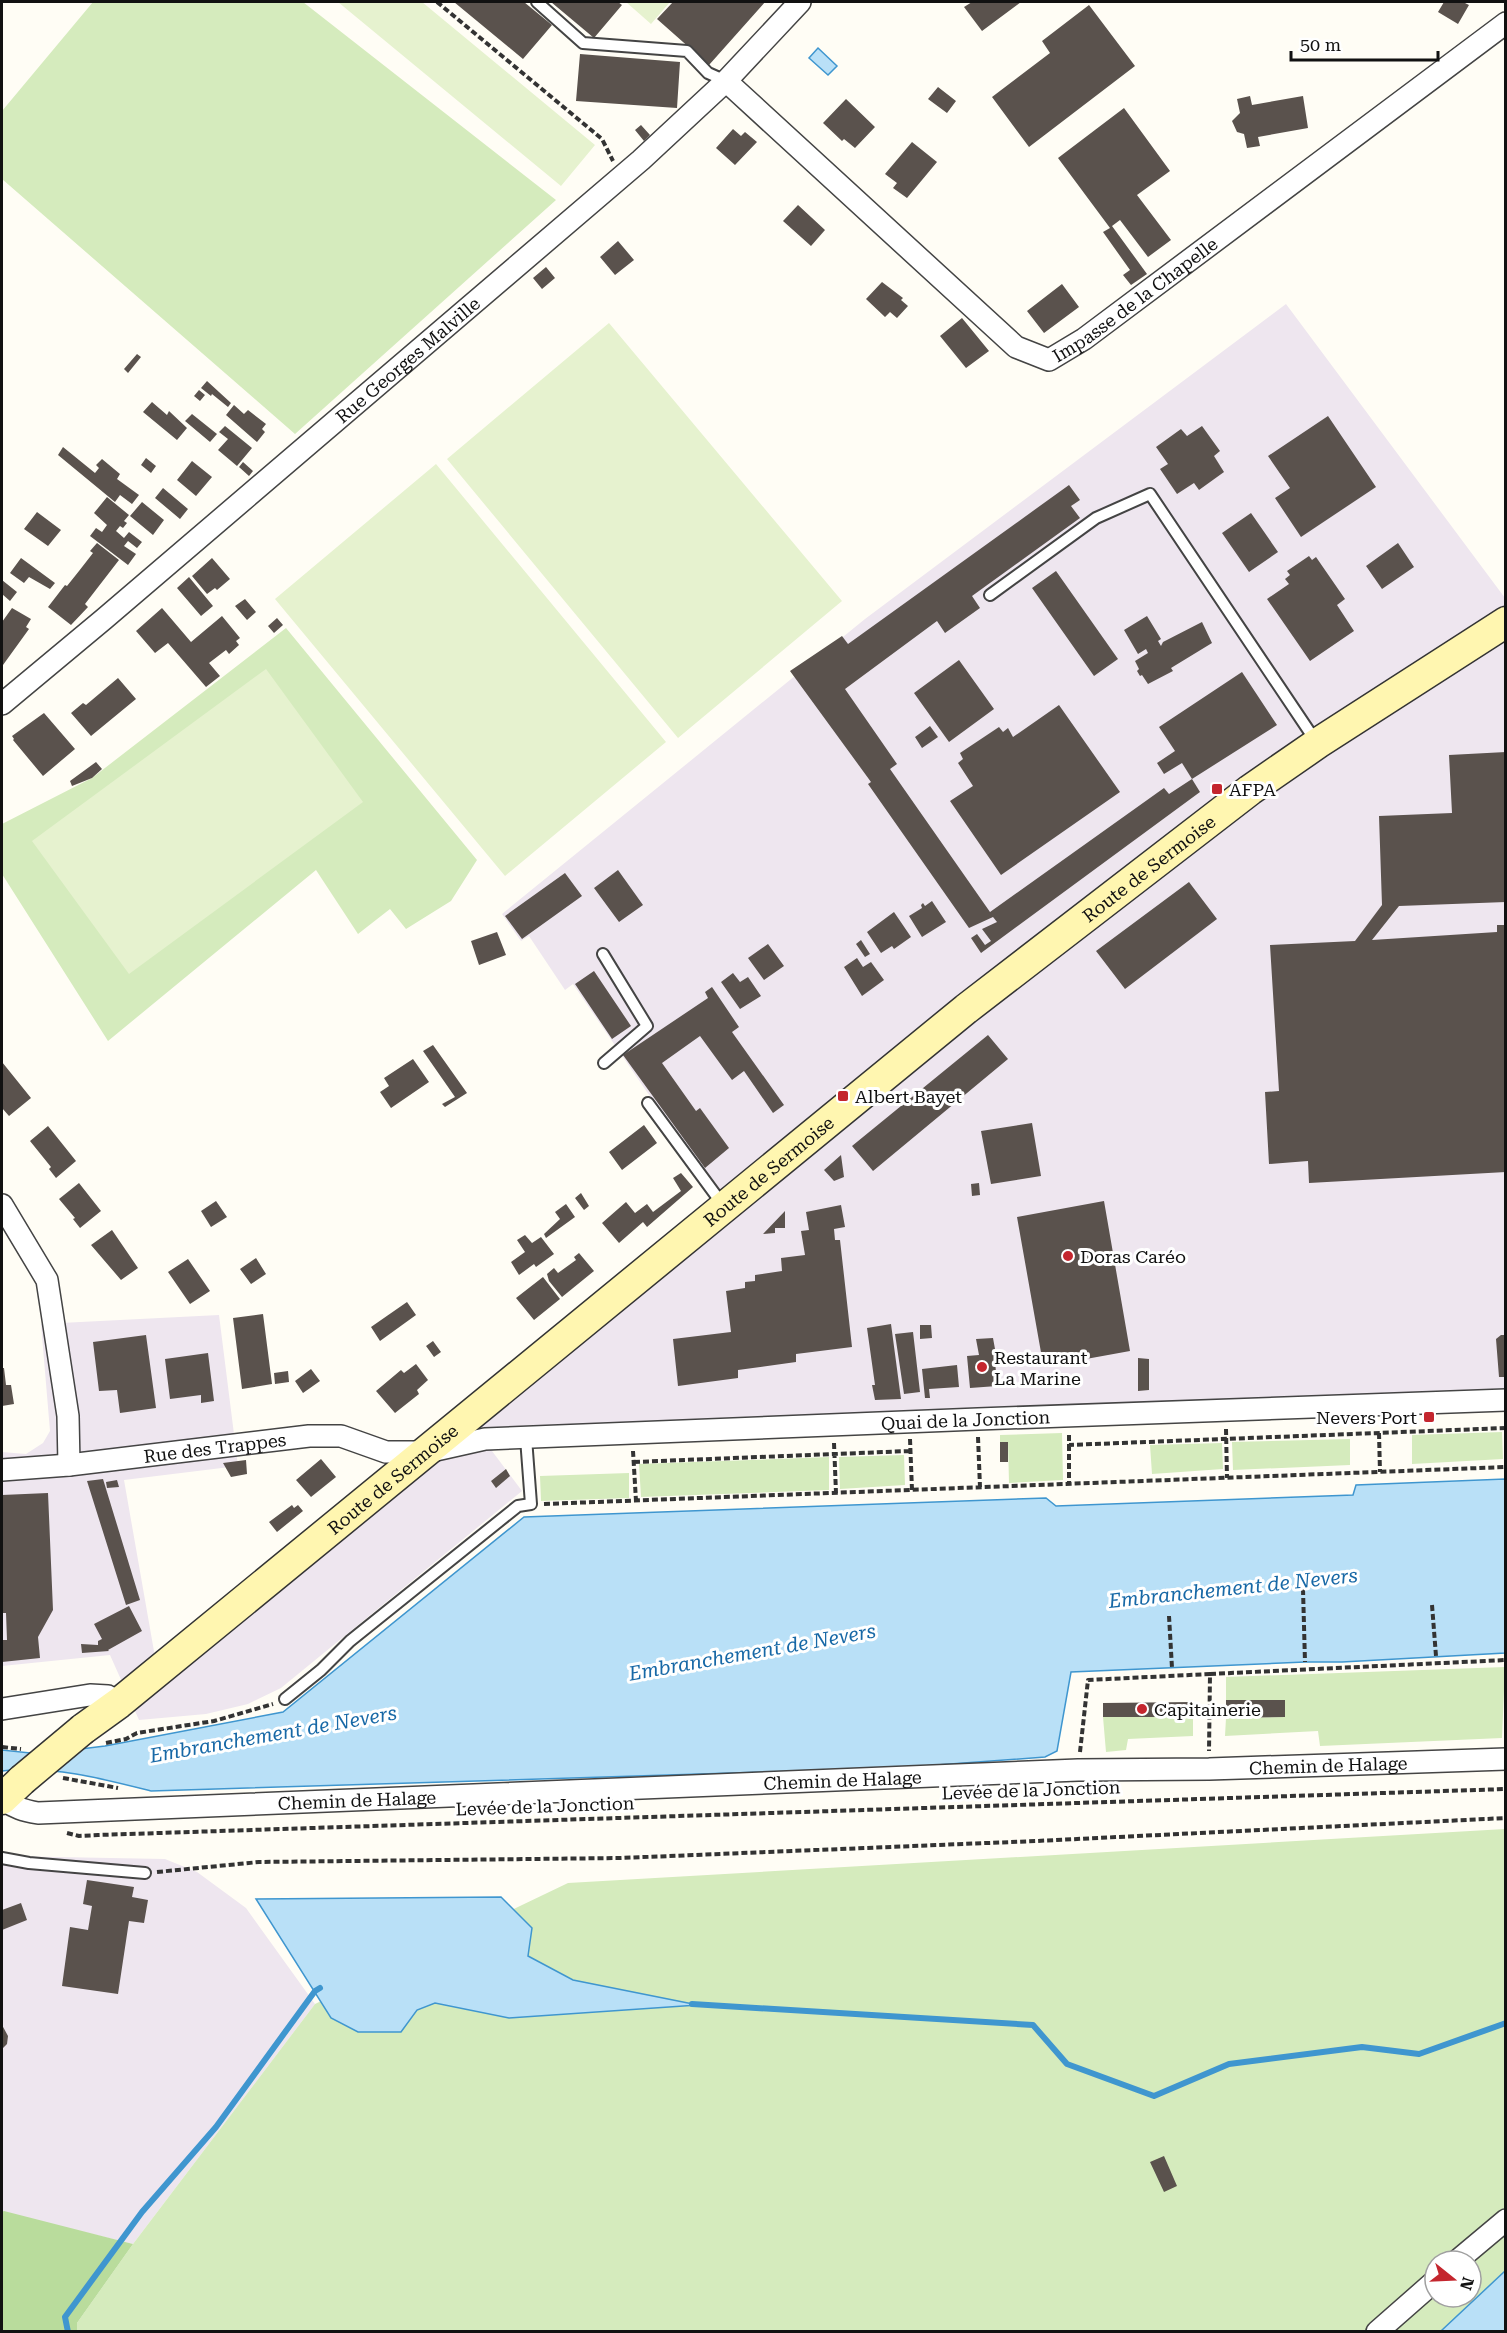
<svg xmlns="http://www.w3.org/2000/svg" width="1507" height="2333" viewBox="0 0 1507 2333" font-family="'Roboto Serif',serif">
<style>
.industrial{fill:#eee6ef}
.green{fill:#d5ebbd;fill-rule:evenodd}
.forest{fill:#b9dc9c}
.pitch{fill:#e6f2cf}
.water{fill:#b9e0f7;stroke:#3f96cf;stroke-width:1.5}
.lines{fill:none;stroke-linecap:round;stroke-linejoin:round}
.stream{stroke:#3f96cf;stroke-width:6}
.building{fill:#5a524d}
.service-casing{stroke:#444;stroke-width:14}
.minor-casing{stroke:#444;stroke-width:24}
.secondary-casing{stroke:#333;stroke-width:33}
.path{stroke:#333;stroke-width:4;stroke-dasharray:6 3;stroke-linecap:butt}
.service{stroke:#fff;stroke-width:10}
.minor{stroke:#fff;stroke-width:21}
.secondary{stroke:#fff6b0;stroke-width:30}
.secondary-bridge-casing{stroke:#333;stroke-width:33;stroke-linecap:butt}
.secondary-bridge{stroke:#fff6b0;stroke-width:30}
.poi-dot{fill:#c4262e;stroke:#fff;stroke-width:2}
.labels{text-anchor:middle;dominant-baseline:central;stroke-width:6;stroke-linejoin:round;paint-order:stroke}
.street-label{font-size:18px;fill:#111;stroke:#fff}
.poi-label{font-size:18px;fill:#111;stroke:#fff;text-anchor:start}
.water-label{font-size:20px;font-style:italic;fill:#1768a6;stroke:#fff}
</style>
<rect width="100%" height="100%" fill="#fffdf5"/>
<path class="industrial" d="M1286 304 1505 598V1400L526 1438 492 1451 522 1491 281 1688 248 1704 206 1714 139 1720 110 1655 2 1666V1452L26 1454 43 1443 50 1431 41 1324 219 1315 238 1466 124 1480 155 1657 725 1196 647 1092 573 984 565 990 529 936 521 941 502 914 865 619Z
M2 1856 165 1859 197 1872 246 1908 315 2004 133 2244 2 2212Z"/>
<path class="green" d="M93 2H303L556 200 295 434 2 179V111Z
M286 628 477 860 451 901 406 929 390 909 358 934 316 870 108 1041 2 874V824L92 778Z
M1502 1432 1503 1459 1412 1464V1435Z
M1062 1433 1063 1480 1009 1483 1008 1442H1000V1435Z
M1350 1439V1465L1233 1470 1232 1442Z
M1222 1443 1223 1469 1152 1474 1150 1445Z
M904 1455 905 1485 840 1489 839 1457Z
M829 1457V1490L641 1497 639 1464Z
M629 1473V1498L541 1501 540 1476Z
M1505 1667 1502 1738 1320 1746 1318 1731 1225 1736 1226 1718 1285 1717V1700H1226V1677Z
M1103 1717H1193V1736L1128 1739 1126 1750 1106 1752Z
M1505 1829V2271L1441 2331 77 2332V2323L133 2244 315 2004 568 1883ZM1435 2261H1471V2297H1435Z"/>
<path class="forest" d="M4 2211 133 2244 77 2323V2331H2V2212Z"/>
<path class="pitch" d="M338 2H422L595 145 561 186Z
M626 2H670L651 24Z
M609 323 842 601 678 738 447 459Z
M436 464 666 742 505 876 275 599Z
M266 669 363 802 129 974 32 841Z"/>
<path class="water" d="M818 48 837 66 828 75 809 58Z
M1505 1479V1653L1342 1662H1305L1071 1672 1057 1751 1045 1757 896 1768 151 1791C104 1779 50 1765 2 1771V1750L40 1754 105 1746 283 1712 524 1517 1046 1498 1056 1506 1353 1495 1356 1485Z
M501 1897 532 1928 528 1956 573 1980 698 2005 509 2018 435 2003 417 2010 401 2032H358L331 2018 256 1899Z
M1505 2271V2331H1441Z"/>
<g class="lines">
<path class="stream" d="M692 2004 1033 2025 1067 2064 1154 2096 1229 2064 1362 2047 1419 2054 1506 2023
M68 2332 65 2317 142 2212 216 2127 315 1991 320 1988"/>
</g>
<path class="building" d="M454 2H524L552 25 523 59Z
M551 2H618L622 5 594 38Z
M673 2H765L709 65 657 19Z
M972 2H1021L982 31 964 7Z
M1444 2H1463L1469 5 1458 24 1438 12Z
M1089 5 1135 66 1029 147 992 97 1050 53 1042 41Z
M580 54 680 62 677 108 576 101Z
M938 87 956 101 947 113 928 99Z
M1250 96 1252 105 1303 96 1308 128 1258 137 1260 146 1247 148 1244 134 1237 132 1232 121 1240 113 1237 99Z
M846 99 875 127 855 148 844 139 842 141 823 123Z
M1124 108 1170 171 1137 195 1171 240 1148 257 1120 220 1112 226 1147 274 1131 285 1123 275 1130 270 1103 232 1110 228 1058 158Z
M641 125 650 135 644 141 635 130Z
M733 129 741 136 745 132 757 142 735 165 716 148Z
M912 142 937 162 907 198 893 188 897 183 885 174Z
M798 205 825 230 811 246 783 221Z
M618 241 634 260 615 275 600 257Z
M546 267 555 278 542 289 533 278Z
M882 282 903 298 901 300 908 306 897 318 890 312 885 317 866 299Z
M1062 284 1079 307 1044 333 1027 311Z
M962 318 989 351 966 368 940 336Z
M137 354 141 357 128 373 124 369Z
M207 381 231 403 228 407 212 394 211 396 201 388Z
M199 390 205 395 200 401 194 396Z
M152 402 167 415 169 411 187 428 177 440 143 412Z
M234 405 244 414 248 410 266 424 262 429 265 432 257 442 226 415Z
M192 414 217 434 210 442 185 421Z
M1328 416 1376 487 1301 537 1275 498 1290 488 1268 456Z
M225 426 252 448 237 466 218 450 228 439 219 432Z
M1202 426 1220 451 1214 456 1224 472 1199 490 1194 483 1177 494 1160 469 1168 464 1156 447 1181 429 1187 436Z
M63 447 95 473 99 468 96 465 102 459 120 474 117 479 139 495 132 504 120 495 115 502 58 455Z
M146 458 156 466 151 473 141 465Z
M192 461 212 477 196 496 177 480Z
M243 462 253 471 249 476 239 467Z
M1069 485 1080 500 1071 506 1080 518 972 596 980 608 945 633 937 621 845 689 897 764 890 769 990 912 1164 788 1169 794 1192 779 1200 792 981 953 971 938 977 934 985 945 991 941 982 929 997 922 993 917 969 928 868 784 871 782 790 671 842 636 848 644Z
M163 488 188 509 180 519 155 498Z
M107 497 129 515 124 521 127 523 123 528 120 526 116 531 124 538 129 532 142 542 137 548 128 541 124 546 136 554 128 565 90 536 96 528 102 532 107 525 94 513Z
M142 502 164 520 153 535 130 516Z
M37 512 61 530 48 546 24 529Z
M1251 513 1278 552 1249 572 1222 533Z
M97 543 119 560 85 604 88 607 71 625 48 607 65 585 67 586 79 571 93 553 90 551Z
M1398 543 1414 567 1382 589 1366 566Z
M1309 556 1312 560 1316 557 1345 599 1337 605 1354 631 1310 661 1267 599 1289 584 1285 579 1290 575 1287 571Z
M21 558 55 583 50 589 29 577 24 583 10 573Z
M212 558 230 579 217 590 215 588 207 594 192 576Z
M1056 571 1118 659 1094 676 1032 588Z
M189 577 213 606 201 616 177 588Z
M2 580 17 592 10 601 2 594Z
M245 599 256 612 247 620 235 606Z
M12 608 31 619 26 627 29 629 3 665 2 622Z
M162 608 191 642 222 616 240 638 236 641 239 645 229 654 226 650 209 663 220 676 206 687 168 643 155 653 136 631Z
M1147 616 1161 639 1158 641 1161 646 1163 642 1202 622 1212 643 1171 668 1173 671 1148 684 1142 675 1140 676 1137 671 1139 669 1135 661 1148 653 1146 649 1138 654 1124 630Z
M277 618 283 625 274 633 268 626Z
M959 660 994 709 949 742 914 693Z
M1242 672 1277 725 1192 779 1182 763 1164 774 1157 763 1175 751 1159 727Z
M118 678 136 699 91 736 71 713 83 703 86 705Z
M1059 705 1120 792 1001 875 950 801 973 786 958 763 963 759 960 753 999 727 1003 732 1008 728 1013 737Z
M44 713 75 749 43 776 13 740 14 739 12 736Z
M930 726 938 737 922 748 915 737Z
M1506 752V902L1399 906 1372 940 1497 932V925H1506V1172L1309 1183 1308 1161 1269 1164 1265 1092 1279 1091 1270 945 1355 941 1382 905 1379 816 1452 813 1449 755Z
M96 762 102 769 92 778 72 786 70 781Z
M618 870 643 905 619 922 594 888Z
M565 873 582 896 522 939 505 916Z
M1189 882 1217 919 1125 989 1096 951Z
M932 901 946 922 922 937 909 916 922 908 921 905 923 903 925 906Z
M894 912 911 937 894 949 892 946 881 953 867 932Z
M497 932 506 955 479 965 471 941Z
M861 940 870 954 865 957 856 944Z
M768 944 784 966 764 980 748 958Z
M857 958 863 967 871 962 884 980 862 996 844 967Z
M594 971 631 1026 612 1039 575 984Z
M733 973 740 982 748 977 761 996 740 1009 721 982Z
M712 987 739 1027 732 1032 784 1105 773 1113 744 1071 732 1080 700 1036 662 1063 696 1111 700 1108 729 1148 705 1168 623 1055 708 998 705 992Z
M988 1035 1008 1059 873 1171 852 1146Z
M433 1045 467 1093 445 1107 442 1104 455 1097 423 1051Z
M413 1059 429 1082 391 1108 380 1092 389 1086 384 1078Z
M2 1062 31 1098 9 1116 2 1108Z
M1032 1123 1041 1176 991 1184 981 1131Z
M644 1125 657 1143 622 1170 609 1152Z
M48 1126 76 1161 56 1178 49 1169 51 1167 30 1141Z
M841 1155 844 1177 834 1181 824 1170Z
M681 1173 693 1187 647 1227 643 1222 619 1243 602 1223 626 1202 635 1213 647 1204 653 1212 681 1191 673 1178Z
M79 1183 101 1211 80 1228 73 1219 75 1218 59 1199Z
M979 1183 980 1195 972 1196 971 1184Z
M581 1193 589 1206 584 1210 575 1198Z
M216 1201 227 1217 211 1227 201 1211Z
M1104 1201 1130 1351 1053 1365 1042 1358 1017 1217Z
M566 1204 575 1217 546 1238 544 1234 560 1219 555 1212Z
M841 1205 845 1227 834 1229 835 1240H840L852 1347 796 1354V1362L738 1370V1378L678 1386 673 1339 731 1332 726 1291 745 1288V1282L755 1281V1275L782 1271 781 1258 805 1255 801 1231 809 1230 806 1212Z
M785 1211V1228H775V1233L763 1234Z
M112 1230 138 1268 121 1280 91 1245Z
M525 1235 532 1243 541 1237 554 1254 536 1267 534 1264 519 1275 511 1262 525 1252 517 1240Z
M579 1253 594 1271 562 1297 549 1281 547 1274 554 1268 558 1273 576 1260 574 1257Z
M256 1258 266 1274 251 1284 240 1269Z
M188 1259 210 1291 190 1304 168 1272Z
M543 1277 560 1299 534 1320 516 1298Z
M407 1302 416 1315 380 1341 371 1327Z
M263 1314 272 1384 242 1389 233 1318Z
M891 1324 901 1399 875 1400 872 1385H875L867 1328Z
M920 1325H931L932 1338 920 1339Z
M913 1332 920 1392 904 1394 895 1334Z
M146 1335 156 1408 120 1413 117 1390 99 1391 93 1342Z
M1501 1335H1506V1377H1499L1496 1339Z
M993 1338 997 1360H995L997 1386 970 1388 967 1356 979 1355 976 1339Z
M433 1341 441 1352 434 1357 426 1346Z
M208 1353 214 1401 201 1403V1395L170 1399 165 1359Z
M1138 1358 1149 1359V1390L1138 1391Z
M416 1364 428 1380 417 1390 419 1394 395 1413 376 1391 401 1370 404 1373Z
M957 1365 959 1387 929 1389 930 1398H925L922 1369Z
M2 1368H4L6 1385H11L14 1404 2 1406Z
M311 1369 320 1381 303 1393 295 1381Z
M288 1371 289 1382 275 1384 274 1373Z
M1000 1442H1008V1462H1000Z
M321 1459 336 1477 311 1497 296 1480Z
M246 1460 247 1474 231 1477 223 1463Z
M506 1469 510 1476 496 1488 491 1481Z
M103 1479 140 1600 126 1605 87 1481Z
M117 1480 119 1487 107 1488 106 1482Z
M48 1493 53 1610 38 1637 40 1658 2 1662V1640H7L6 1613H2V1495Z
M292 1505 294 1508 298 1505 303 1511 277 1532 269 1522Z
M129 1606 142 1631 108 1650 109 1651 82 1653 81 1644 98 1645V1641L102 1639 94 1624Z
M1226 1700H1285V1717L1226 1718Z
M1192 1702 1193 1717H1103V1703Z
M87 1880 134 1887 132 1897 148 1900 144 1923 129 1921 118 1994 62 1986 70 1927 88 1930 92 1906 83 1904Z
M21 1903 27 1920 2 1930V1910Z
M2 2025 8 2036 7 2044 2 2049Z
M1164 2156 1177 2186 1164 2192 1150 2162Z"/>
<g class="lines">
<defs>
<path id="service" d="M537 2 583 43 687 51 708 73 726 81
M990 595 1096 518 1150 494 1317 743
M603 954 647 1026 604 1063
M648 1103 723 1205
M285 1699 321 1670 350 1641 518 1506 531 1504 526 1438
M2 1858 29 1863 145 1873"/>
<g id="minor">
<path id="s1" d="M726 81 1016 347 1049 360 1084 339 1506 23"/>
<path id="s2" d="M2 704 104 619 641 160 726 81 800 2"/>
<path d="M2 1205 47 1280 68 1416 69 1465"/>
<path id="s3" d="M2 1470 69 1465 309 1436H341L386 1452H427L485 1439 978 1419 1506 1400"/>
<path d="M2 1709 90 1695 108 1696 119 1703"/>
<path id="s4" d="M3 1798C12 1808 26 1811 38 1813L1078 1770 1209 1769 1506 1759"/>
<path d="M1457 2261 1506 2220"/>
<path d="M1377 2332 1435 2281"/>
</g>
<g id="secondary">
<path id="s5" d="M83 1729 119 1703 966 1009 1250 790 1318 743 1506 622"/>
<path d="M2 1799 22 1780"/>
</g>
</defs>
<use href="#service" class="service-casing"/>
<use href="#minor" class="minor-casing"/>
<use href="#secondary" class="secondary-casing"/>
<path class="path" d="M437 2 602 139 613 161
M1226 1429 1227 1478
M1379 1433 1380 1472
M1069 1435V1445L1506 1428
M978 1437 980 1487
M910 1439 912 1490
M834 1443 836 1493
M1069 1445V1484
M633 1451 636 1501
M634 1462 910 1451
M544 1504 1506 1467
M1303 1589 1305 1662
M1432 1605 1436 1656
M1169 1616 1172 1668
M1210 1674 1506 1660
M106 1743 126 1739 137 1733 214 1721 273 1704
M2 1747 21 1749
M1080 1752 1088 1680 1210 1674 1209 1751
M63 1778 118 1788
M67 1833 79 1836 98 1835 1506 1789
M157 1872 259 1862 621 1858 1036 1841 1506 1818"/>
<use href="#service" class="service"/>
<use href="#minor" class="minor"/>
<use href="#secondary" class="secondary"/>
<defs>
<path id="secondary-bridge" d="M22 1780 83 1729"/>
</defs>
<use href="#secondary-bridge" class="secondary-bridge-casing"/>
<use href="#secondary-bridge" class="secondary-bridge"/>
</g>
<g class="poi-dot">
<rect x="1211" y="783" width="12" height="12" rx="3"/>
<rect x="837" y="1090" width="12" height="12" rx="3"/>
<circle cx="1068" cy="1256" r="6"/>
<circle cx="982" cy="1367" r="6"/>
<rect x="1423" y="1411" width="12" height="12" rx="3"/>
<circle cx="1142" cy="1709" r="6"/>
</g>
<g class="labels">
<g class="street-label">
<text stroke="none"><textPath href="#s1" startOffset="534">Impasse de la Chapelle</textPath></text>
<text stroke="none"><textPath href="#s2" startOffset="532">Rue Georges Malville</textPath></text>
<text stroke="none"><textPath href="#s5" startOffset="1370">Route de Sermoise</textPath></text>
<text stroke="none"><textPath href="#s5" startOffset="884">Route de Sermoise</textPath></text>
<text stroke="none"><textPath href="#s3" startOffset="970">Quai de la Jonction</textPath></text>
<text stroke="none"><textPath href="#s3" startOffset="214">Rue des Trappes</textPath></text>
<text stroke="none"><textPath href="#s5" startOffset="398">Route de Sermoise</textPath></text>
<text stroke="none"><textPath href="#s4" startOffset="1330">Chemin de Halage</textPath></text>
<text stroke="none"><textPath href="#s4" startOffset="844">Chemin de Halage</textPath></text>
<text transform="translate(1031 1790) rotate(-2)">Levée de la Jonction</text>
<text stroke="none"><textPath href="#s4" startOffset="358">Chemin de Halage</textPath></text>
<text transform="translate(545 1806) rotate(-2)">Levée de la Jonction</text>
</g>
<g class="poi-label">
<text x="1229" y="789">AFPA</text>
<text x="855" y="1096">Albert Bayet</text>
<text x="1080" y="1256">Doras Caréo</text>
<text x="994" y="1357">Restaurant<tspan x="994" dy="21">La Marine</tspan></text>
<text x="1417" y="1417" text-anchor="end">Nevers Port</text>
<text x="1154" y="1709">Capitainerie</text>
</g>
<g class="water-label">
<text transform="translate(1233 1588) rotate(-6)">Embranchement de Nevers</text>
<text transform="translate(752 1652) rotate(-10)">Embranchement de Nevers</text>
<text transform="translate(273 1734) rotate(-10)">Embranchement de Nevers</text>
</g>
</g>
<rect width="1507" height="2333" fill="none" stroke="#111111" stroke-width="6"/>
<g transform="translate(1453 2279) rotate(108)"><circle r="28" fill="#ffffff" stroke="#a0a0a0" stroke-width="1.5"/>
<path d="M0-4.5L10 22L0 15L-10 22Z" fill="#c4262e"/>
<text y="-9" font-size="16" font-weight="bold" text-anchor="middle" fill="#111111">N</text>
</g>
<path d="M1291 51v9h147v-9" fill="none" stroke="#111111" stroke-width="3"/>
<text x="1300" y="51" font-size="18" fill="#111111" stroke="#ffffff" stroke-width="4.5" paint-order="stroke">50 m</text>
</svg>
